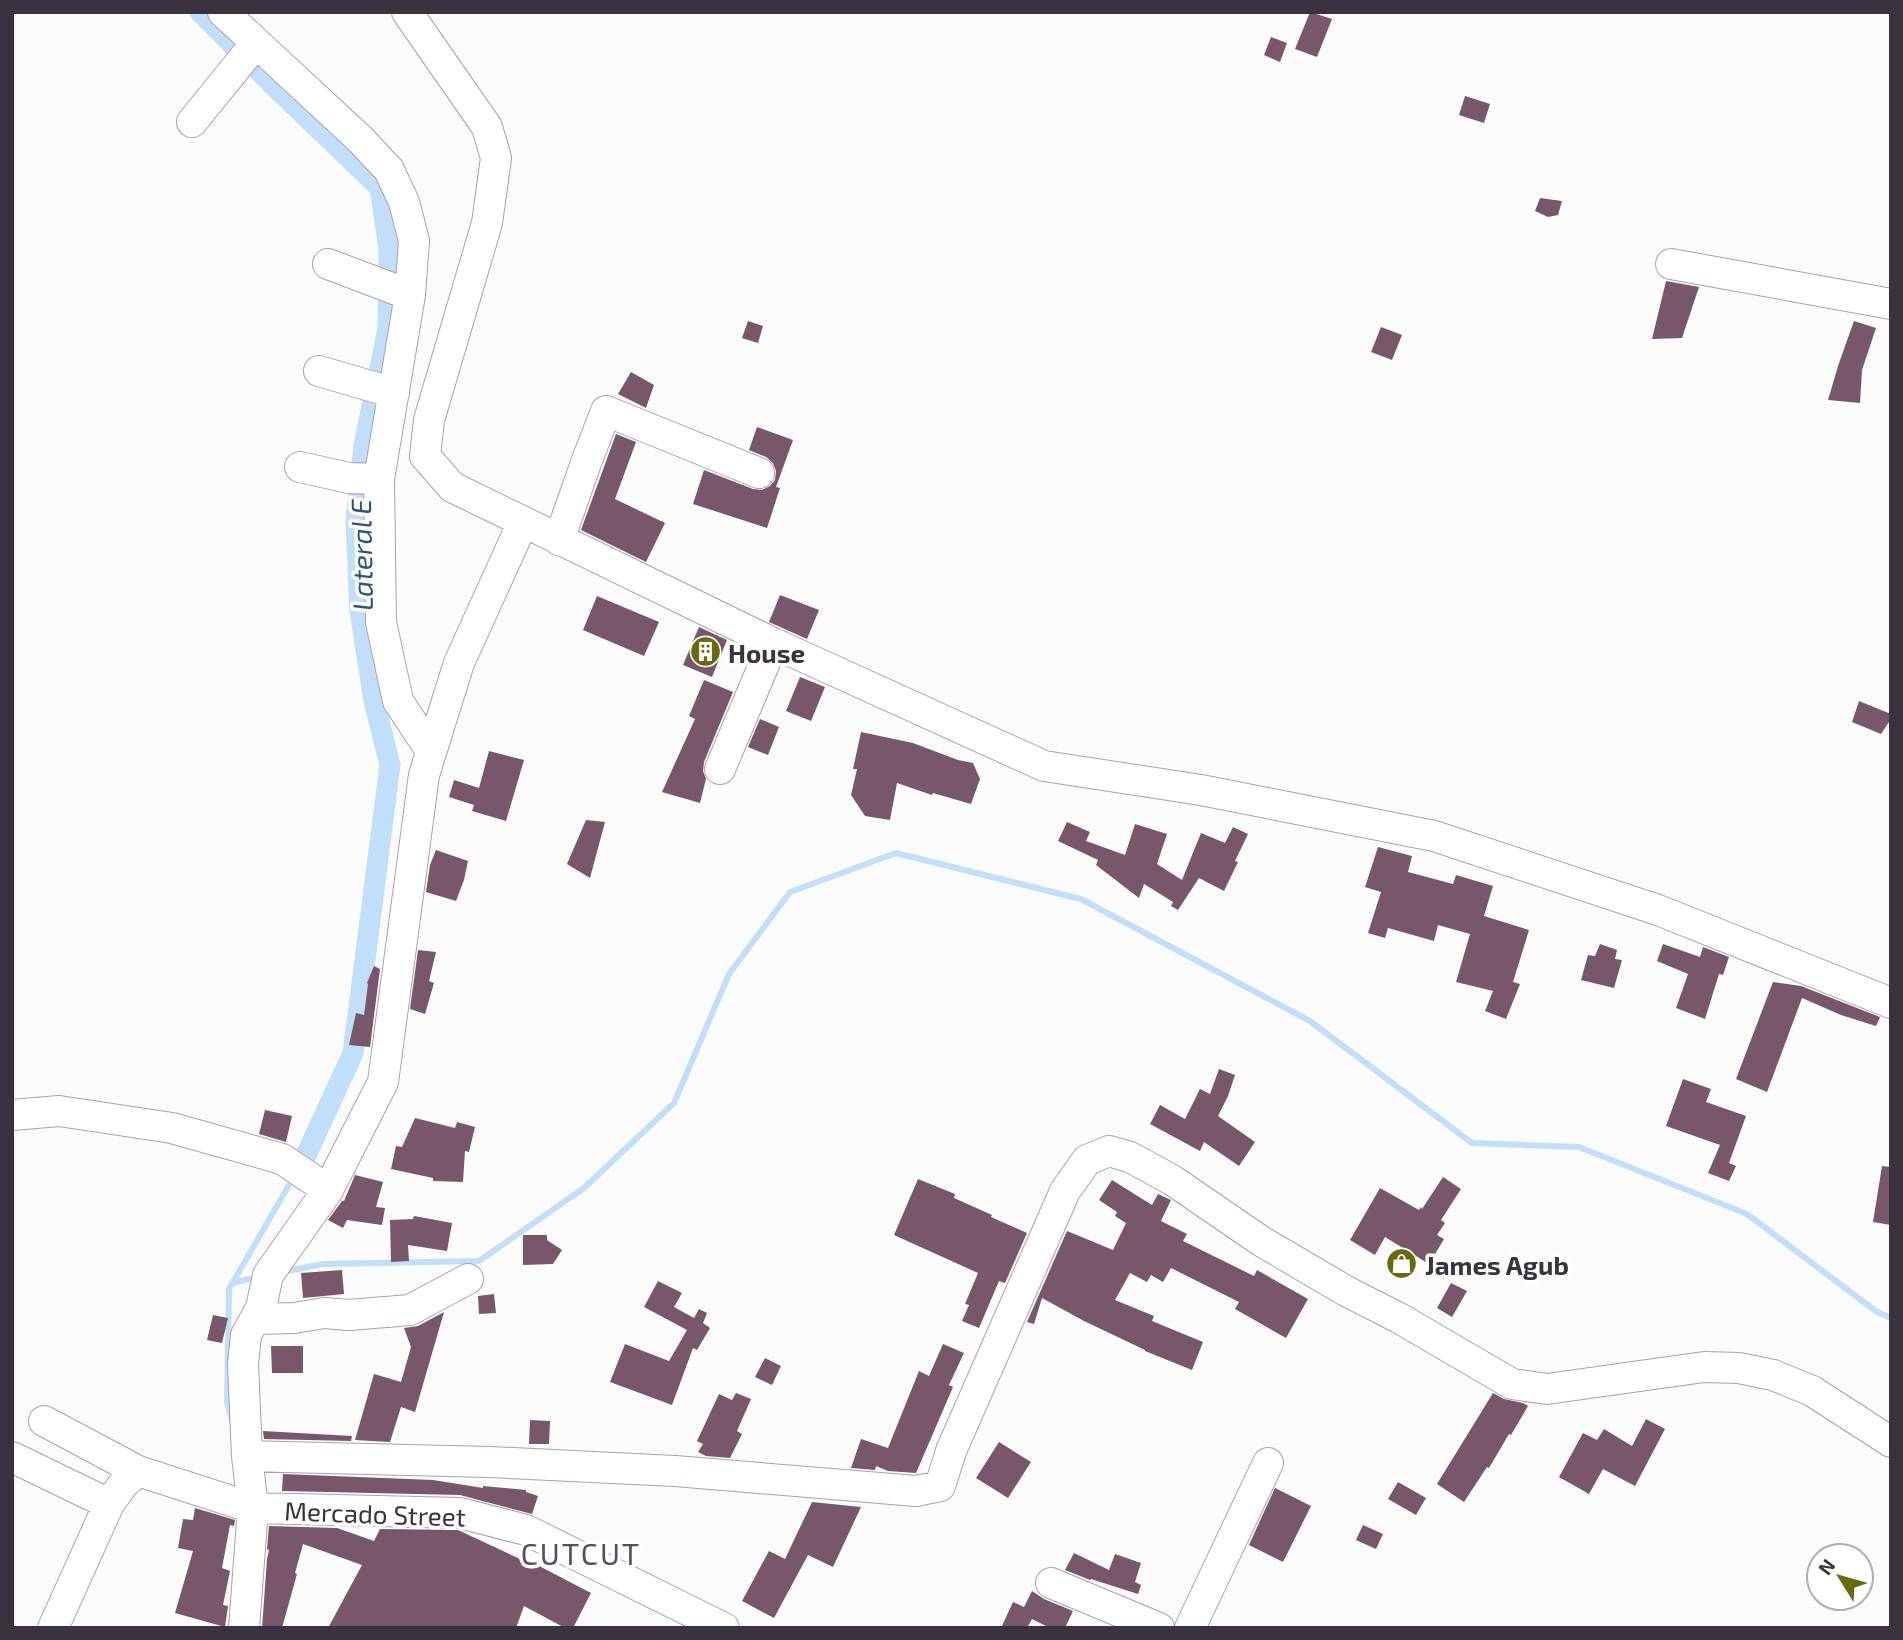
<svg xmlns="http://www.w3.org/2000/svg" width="1903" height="1640" viewBox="0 0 1903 1640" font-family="'Exo 2',sans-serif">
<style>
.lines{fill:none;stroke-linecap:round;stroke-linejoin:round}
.stream{stroke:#c1defb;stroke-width:6}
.canal{stroke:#c1defb;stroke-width:21}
.building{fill:#78576a}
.minor-casing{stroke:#ae9cba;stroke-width:32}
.minor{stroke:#fff;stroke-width:30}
.labels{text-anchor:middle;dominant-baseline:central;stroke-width:7;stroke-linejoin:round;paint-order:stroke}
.poi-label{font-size:26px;font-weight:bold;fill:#3a333f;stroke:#fff;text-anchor:start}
.street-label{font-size:26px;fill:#3a333f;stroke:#fff}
.water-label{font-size:28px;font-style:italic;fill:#29547b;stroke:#fff}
.quarter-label{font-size:30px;letter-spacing:2px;fill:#5a4b65;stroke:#fff}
</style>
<rect width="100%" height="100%" fill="#fbfbfb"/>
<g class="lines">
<path class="stream" d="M282 1272 323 1264 479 1261 584 1188 674 1103 729 974 790 892 896 853 1081 899 1310 1021 1472 1143 1579 1147 1747 1214 1877 1312 1891 1318
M232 1283 258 1277
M232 1421 227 1402 229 1289 293 1178"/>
<path class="canal" d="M200 12 275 87 380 188 389 249 388 329 364 445 356 522 360 611 374 701 390 765 353 1053 303 1162"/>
</g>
<path class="building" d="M1310 12 1332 19 1317 57 1295 49Z
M1271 37 1287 43 1280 62 1264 55Z
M1465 96 1490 104 1484 123 1459 115Z
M1540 198 1562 201 1558 215 1548 217 1535 211Z
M1666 281 1699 287 1682 338 1652 339Z
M748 321 763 326 758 343 742 338Z
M1854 321 1876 328 1862 370 1860 403 1828 400 1839 363Z
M1381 327 1402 335 1392 360 1371 352Z
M631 372 654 385 646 408 618 394Z
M757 427 793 440 776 487 780 488 767 528 693 504 704 470 753 489 762 490 770 486 775 480 776 471 773 463 766 457 749 450Z
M616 434 636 442 615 499 665 523 646 562 581 530Z
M780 595 819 610 807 639 769 622Z
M597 596 659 622 644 656 583 630Z
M699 627 727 640 712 677 683 665Z
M800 677 825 687 811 721 786 711Z
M704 680 733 692 704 762 703 771 706 779 700 803 662 792 695 719 689 716Z
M1859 701 1891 714V719L1881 734 1852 722Z
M760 719 779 727 768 755 748 747Z
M861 732 913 743 958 760 973 763 980 779 971 804 933 793 932 795 897 783 890 820 865 816 851 795 857 769H853Z
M489 751 524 760 506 821 472 811 474 805 449 797 454 780 479 788Z
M586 820 605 822 590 878 567 864Z
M1067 822 1090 832 1086 841 1125 855 1135 824 1167 834 1157 864 1182 880 1201 833 1225 843 1233 827 1248 834 1235 861 1238 862 1224 891 1199 878 1178 910 1171 906 1173 902 1144 884 1139 898 1096 865 1098 860 1058 841Z
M1378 847 1412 856 1408 872 1453 884 1456 875 1493 886 1484 916 1529 930 1513 982 1520 984 1506 1019 1485 1011 1493 991 1456 982 1470 934 1438 925 1434 941 1388 928 1385 938 1368 933 1381 892 1365 887Z
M436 850 468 861 464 880 456 901 426 892 430 865Z
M1600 944 1617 950 1615 959 1622 960 1614 988 1581 980 1588 955 1595 956Z
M1663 944 1700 957 1703 947 1729 957 1723 975 1719 974 1705 1019 1676 1008 1688 974 1657 961Z
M418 950 436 952 429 981 434 983 425 1014 410 1009Z
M374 966 380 969 370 1047 349 1045 356 1013 364 1015 368 984 367 983Z
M1773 982 1801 986 1880 1017 1876 1026 1841 1015 1802 998 1767 1092 1736 1079Z
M1219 1069 1235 1075 1228 1096 1218 1116 1255 1142 1239 1166 1204 1142 1200 1151 1150 1124 1160 1105 1185 1119 1200 1089 1210 1094Z
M1683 1079 1711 1089 1706 1102 1746 1116 1729 1163 1736 1166 1729 1181 1708 1173 1720 1145 1666 1126Z
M265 1110 292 1116 286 1142 259 1134Z
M415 1118 455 1128 457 1122 475 1127 469 1152 465 1151 463 1182 433 1181V1178L391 1169 396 1146 402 1147Z
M1882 1166 1891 1167V1225L1873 1222Z
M355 1175 383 1182 376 1207 385 1208 382 1225 347 1220 343 1228 328 1220 342 1201H344Z
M1443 1177 1461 1189 1441 1220 1445 1223 1437 1235 1444 1239 1429 1264 1385 1237 1375 1255 1350 1240 1380 1188 1419 1210 1421 1207 1422 1209Z
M918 1179 955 1194 954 1198 992 1215 991 1217 1027 1233 1005 1283 999 1281 979 1328 962 1321 969 1305 965 1304 978 1273 894 1235Z
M1112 1180 1152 1205 1158 1194 1171 1200 1161 1221 1187 1234 1183 1241 1254 1276 1257 1270 1308 1299 1286 1338 1235 1309 1239 1302 1171 1268 1163 1282 1151 1275 1147 1282 1130 1273 1115 1300 1154 1316 1152 1321 1203 1342 1192 1370 1145 1351V1350L1084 1321 1042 1298 1034 1324 1027 1322 1067 1231 1113 1250 1126 1223 1115 1216 1117 1212 1099 1200Z
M414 1216 452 1223 447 1251 408 1245 409 1261 391 1262 390 1220 413 1219Z
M523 1235H547V1240L562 1250 553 1264 523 1265Z
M342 1270 344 1294 303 1298 301 1273Z
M658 1281 682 1293 674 1307 694 1318 699 1309 707 1313 703 1323 710 1328 697 1350 693 1348 672 1405 610 1382 625 1344 669 1361 687 1330 644 1307Z
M1451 1283 1467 1291 1452 1317 1437 1308Z
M494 1294 496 1313 479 1314 478 1296Z
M444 1312 415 1412 401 1407 390 1442 355 1440 374 1374 401 1382 411 1347 404 1328 418 1326Z
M213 1315 228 1318 222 1343 207 1340Z
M943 1344 964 1353 949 1385 953 1387 916 1473 888 1471 876 1466 875 1470 851 1468 861 1439 888 1448 919 1371 929 1376Z
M271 1346H303V1373H272Z
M765 1358 781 1366 772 1385 755 1377Z
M736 1393 751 1399 737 1431 742 1434 730 1458 706 1456 698 1452 703 1444 697 1441 719 1394 732 1400Z
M1493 1393 1504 1399 1523 1403 1528 1406 1511 1435 1509 1434 1489 1468 1487 1467 1464 1502 1437 1484Z
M1646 1419 1665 1429 1635 1486 1603 1469 1589 1494 1559 1477 1583 1433 1597 1440 1604 1429 1632 1446Z
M530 1420 550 1421 549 1444H529Z
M263 1431 352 1436 351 1441 264 1439Z
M999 1442 1031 1462 1008 1498 976 1478Z
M283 1474 433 1480 483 1488V1486L526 1490V1492L538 1496 532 1514 460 1495 282 1491Z
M1398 1482 1426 1498 1416 1515 1388 1499Z
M1275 1488 1311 1506 1283 1562 1249 1545Z
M812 1502 861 1507 833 1567 808 1555 774 1618 742 1601 769 1551 785 1559Z
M195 1508 235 1520 234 1526 230 1525 222 1568 230 1571 223 1605 228 1606 225 1627 175 1613 193 1551 178 1548 183 1519 193 1520Z
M1363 1525 1383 1534 1376 1549 1356 1540Z
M269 1526 337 1528 374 1541 380 1529 458 1530 520 1559 522 1557 591 1593 573 1628H565L524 1606 516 1628H328L362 1565 303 1544 295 1573 297 1574 282 1628H262L267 1559 269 1550 267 1549Z
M1074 1553 1109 1570 1115 1554 1141 1563 1135 1582 1141 1585 1138 1594 1091 1579 1090 1580 1065 1570Z
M1032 1591 1044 1599 1073 1611 1065 1628H1050L1032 1619 1027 1628H1001L1013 1602 1024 1607Z"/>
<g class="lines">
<defs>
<path id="minor" d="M223 12 360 139 389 170 404 202 414 241 410 295 379 479 381 622 398 701 431 751
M407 12 487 127 496 158 487 223 429 420 425 456 452 487 773 643 1044 766 1201 790 1434 836 1658 910 1891 1003
M192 122 256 43
M328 264 410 295
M1671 264 1891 304
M319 371 394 393
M300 467 349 478 379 479
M559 540 587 460 606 411 759 473
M720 769 773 643
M12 1115 59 1111 172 1128 282 1159 328 1190
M255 1319 294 1318 324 1313 349 1315 410 1310 468 1279
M44 1421 138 1471 253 1508 460 1513 526 1530 724 1628
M247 1456 490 1462 675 1471 916 1491 940 1486 951 1451 1065 1191 1087 1160 1109 1151 1130 1157 1172 1180 1261 1241 1346 1291 1399 1318 1512 1384 1547 1389 1704 1367 1739 1368 1773 1375 1812 1391 1891 1442
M12 1457 109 1504
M1051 1583 1159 1628
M53 1628 109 1504 124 1483 138 1471
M244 1628 253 1508 247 1456 243 1364 246 1335 261 1308 268 1275 328 1190 383 1082 424 775 459 663 523 522
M1190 1628 1268 1463"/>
</defs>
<use href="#minor" class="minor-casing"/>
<use href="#minor" class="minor"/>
</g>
<defs>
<symbol id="building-disc" viewBox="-11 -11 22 22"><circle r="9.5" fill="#676b0d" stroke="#fff"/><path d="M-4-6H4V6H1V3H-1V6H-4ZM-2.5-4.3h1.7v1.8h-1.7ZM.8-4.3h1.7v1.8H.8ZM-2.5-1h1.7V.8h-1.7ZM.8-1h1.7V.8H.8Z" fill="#fff"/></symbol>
<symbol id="shop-disc" viewBox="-11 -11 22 22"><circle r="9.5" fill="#676b0d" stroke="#fff"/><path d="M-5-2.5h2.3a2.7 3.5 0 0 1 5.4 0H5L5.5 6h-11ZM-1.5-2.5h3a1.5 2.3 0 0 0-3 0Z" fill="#fff"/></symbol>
</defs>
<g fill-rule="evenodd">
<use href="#building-disc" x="688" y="634" width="35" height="35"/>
<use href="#shop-disc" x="1384" y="1246" width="35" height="35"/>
</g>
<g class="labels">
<g class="poi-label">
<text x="728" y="652">House</text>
<text x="1425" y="1264">James Agub</text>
</g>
<g class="street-label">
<text transform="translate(375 1513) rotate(2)">Mercado Street</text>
</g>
<g class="water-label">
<text transform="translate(361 555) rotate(-91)">Lateral E</text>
</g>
<g class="quarter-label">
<text x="581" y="1553">CUTCUT</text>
</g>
</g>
<rect width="1903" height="1640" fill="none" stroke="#3a333f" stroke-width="28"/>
<g transform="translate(1840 1577) rotate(307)"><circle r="33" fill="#ffffff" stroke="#b0adb2" stroke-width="2"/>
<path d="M0-5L12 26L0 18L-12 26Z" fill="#676b0d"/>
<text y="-10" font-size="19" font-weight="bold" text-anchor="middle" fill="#3a333f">N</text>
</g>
</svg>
